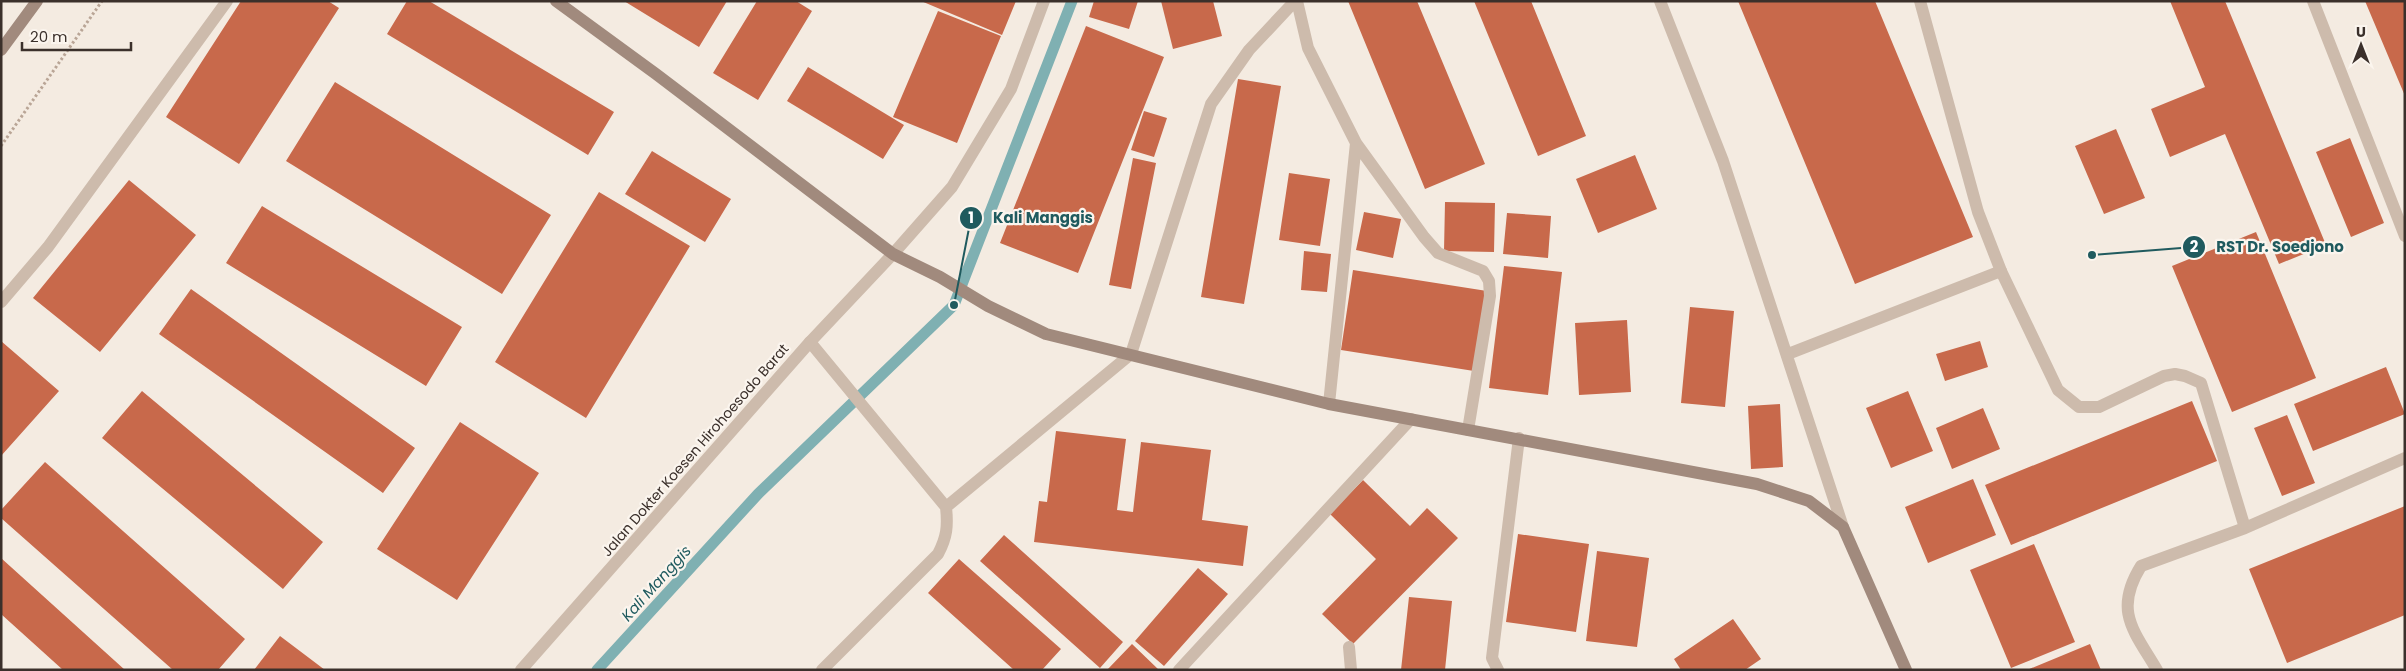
<svg xmlns="http://www.w3.org/2000/svg" width="2406" height="671" viewBox="0 0 2406 671" font-family="Poppins,sans-serif">
<style>
.lines{fill:none;stroke-linecap:round;stroke-linejoin:round}
.stream{stroke:#7fb0b2;stroke-width:11}
.building{fill:#c8694b}
.path{stroke:#b9a596;stroke-width:3;stroke-dasharray:2.5 2.5;stroke-linecap:butt}
.lane{stroke:#cdbbac;stroke-width:12}
.street{stroke:#cdbbac;stroke-width:12}
.secondary{stroke:#a18a7d;stroke-width:12}
.labels{text-anchor:middle;dominant-baseline:central;stroke-width:4.5;stroke-linejoin:round;paint-order:stroke}
.street-label{font-size:14px;fill:#3b302b;stroke:#fbf5ee}
.water-label{font-size:15px;font-style:italic;fill:#1f5a5e;stroke:#fbf5ee}
.leader{fill:none;stroke:#1f5a5e;stroke-width:2}
.callout-dot{fill:#1f5a5e;stroke:#fbf5ee;stroke-width:2}
.mark-label{font-size:15px;text-anchor:middle;font-weight:bold;fill:#fff}
.callout-label{font-size:15px;text-anchor:middle;font-weight:bold;fill:#1f5a5e;stroke:#fbf5ee;stroke-width:4.5;stroke-linejoin:round;paint-order:stroke}
</style>
<rect width="100%" height="100%" fill="#f4ebe1"/>
<g class="lines">
<path class="stream" d="M597 670 758 494 954 305 1072 1"/>
</g>
<path class="building" d="M241 1H328L339 8 239 164 166 117Z
M407 1H429L614 112 588 155 387 34Z
M624 1H727L699 47Z
M757 1H796L812 11 758 100 713 73Z
M921 1H1016L1002 35Z
M1094 1H1138L1129 29 1089 17Z
M1161 1H1213L1222 36 1173 49Z
M1348 1H1417L1485 164 1425 189Z
M1474 1H1531L1586 136 1538 156Z
M1738 1H1875L1973 237 1855 284Z
M2170 1H2225L2326 245 2279 264 2225 134 2170 157 2151 109 2205 87Z
M2365 1H2405V96Z
M938 11 1001 36 957 143 893 117Z
M1086 26 1164 57 1078 273 1000 243Z
M808 67 904 125 883 159 787 101Z
M1238 79 1281 86 1244 304 1201 297Z
M335 82 551 215 502 294 286 161Z
M1144 111 1167 118 1154 157 1131 150Z
M2116 129 2145 198 2104 214 2075 146Z
M2350 138 2384 223 2351 237 2316 152Z
M652 151 731 199 705 242 625 194Z
M1635 155 1657 209 1598 233 1576 179Z
M1133 158 1156 163 1131 289 1109 285Z
M1289 173 1330 179 1320 246 1279 240Z
M129 180 196 235 100 352 33 298Z
M599 192 690 246 586 418 495 362Z
M1445 202 1495 203 1494 252 1444 251Z
M262 206 462 327 426 386 226 263Z
M1364 212 1401 219 1393 258 1356 250Z
M1507 213 1551 216 1548 258 1503 254Z
M2256 232 2316 378 2232 412 2172 266Z
M1304 251 1331 254 1327 292 1301 290Z
M1504 266 1562 272 1548 395 1489 388Z
M1353 270 1487 291 1474 371 1341 350Z
M191 289 415 448 383 493 159 334Z
M1690 307 1734 311 1725 407 1681 403Z
M1627 320 1631 392 1579 395 1575 323Z
M1 341 59 391 1 456Z
M1980 341 1988 367 1945 381 1936 354Z
M2386 367 2405 414 2313 451 2294 404Z
M142 391 323 542 283 589 102 438Z
M1908 391 1933 451 1891 468 1866 408Z
M2192 401 2217 461 2011 545 1985 485Z
M1780 404 1783 467 1751 469 1748 406Z
M1983 408 2000 449 1952 469 1936 428Z
M2287 415 2315 483 2282 496 2254 428Z
M460 422 539 473 457 600 377 549Z
M1056 431 1126 439 1117 510 1133 512 1141 442 1211 450 1202 520 1248 526 1243 566 1034 542 1039 501 1047 502Z
M45 462 245 639 218 670H173L1 518V510Z
M1973 479 1996 535 1928 563 1905 507Z
M1363 480 1410 526 1427 508 1458 538 1353 644 1322 614 1376 559 1330 514Z
M2405 506V615L2287 663 2249 569Z
M1518 534 1589 544 1576 632 1506 622Z
M1004 535 1123 642 1100 668 980 561Z
M2034 544 2075 642 2011 668 1970 570Z
M1597 551 1649 558 1637 647 1586 641Z
M1 558 125 670H63L1 614Z
M959 559 1061 649 1042 670H1014L928 593Z
M1198 568 1228 594 1164 666 1135 641Z
M1409 597 1452 601 1445 670H1401Z
M1733 619 1761 659 1745 670H1681L1674 659Z
M280 636 325 670H254Z
M1132 644 1159 670H1107Z
M2090 644 2101 670H2027Z"/>
<g class="lines">
<path class="path" d="M1 146 102 1"/>
<path class="lane" d="M2313 1 2405 236
M2001 271 2058 390 2079 407H2099L2164 376 2175 374 2185 376 2201 383 2245 528 2141 566C2113 611 2134 631 2157 670
M1 302 48 247 227 1
M810 342 946 507C948 526 947 537 938 554L822 670
M946 507 1131 354
M2245 528 2405 458
M1349 647 1351 670
M1179 670 1411 419"/>
<path class="street" d="M1297 1 1308 48 1356 143 1424 237 1438 253 1483 271 1489 281 1490 296 1468 430
M1660 1 1723 161 1843 527
M1131 354 1211 104 1249 50 1295 1
M1788 354 2001 271 1978 212 1920 1
M1329 404 1356 143
M521 670 810 342 893 254 952 187 1011 89 1044 1
M1498 670 1492 658 1519 438"/>
<path class="secondary" d="M556 1 656 74 893 254 940 277 988 306 1046 334 1329 404 1757 484 1809 501 1843 527 1906 670
M1 50 37 1"/>
</g>
<g class="labels">
<g class="street-label">
<text transform="translate(695 450) rotate(-49)">Jalan Dokter Koesen Hirohoesodo Barat</text>
</g>
<g class="water-label">
<text transform="translate(656 583) rotate(-48)">Kali Manggis</text>
</g>
</g>
<path class="leader" d="M954 305L971 218M2092 255L2194 247"/>
<g class="callout-dot">
<circle cx="954" cy="305" r="5"/>
<circle cx="2092" cy="255" r="5"/>
<circle cx="971" cy="218" r="12"/>
<circle cx="2194" cy="247" r="12"/>
</g>
<g class="mark-label">
<text x="971" y="223">1</text>
<text x="2194" y="252">2</text>
</g>
<g class="callout-label">
<text x="1043" y="223">Kali Manggis</text>
<text x="2280" y="252">RST Dr. Soedjono</text>
</g>
<rect width="2406" height="671" fill="none" stroke="#3b302b" stroke-width="5"/>
<g transform="translate(2361 45)" stroke="#fbf5ee" stroke-width="4" paint-order="stroke">
<path d="M0-4L9 19L0 12L-9 19Z" fill="#3b302b"/>
<text y="-8" font-size="14" font-weight="bold" text-anchor="middle" fill="#3b302b">U</text>
</g>
<path d="M22 42v8h109v-8" fill="none" stroke="#3b302b" stroke-width="2.5"/>
<text x="30" y="42" font-size="15" fill="#3b302b" stroke="#fbf5ee" stroke-width="4" paint-order="stroke">20 m</text>
</svg>
